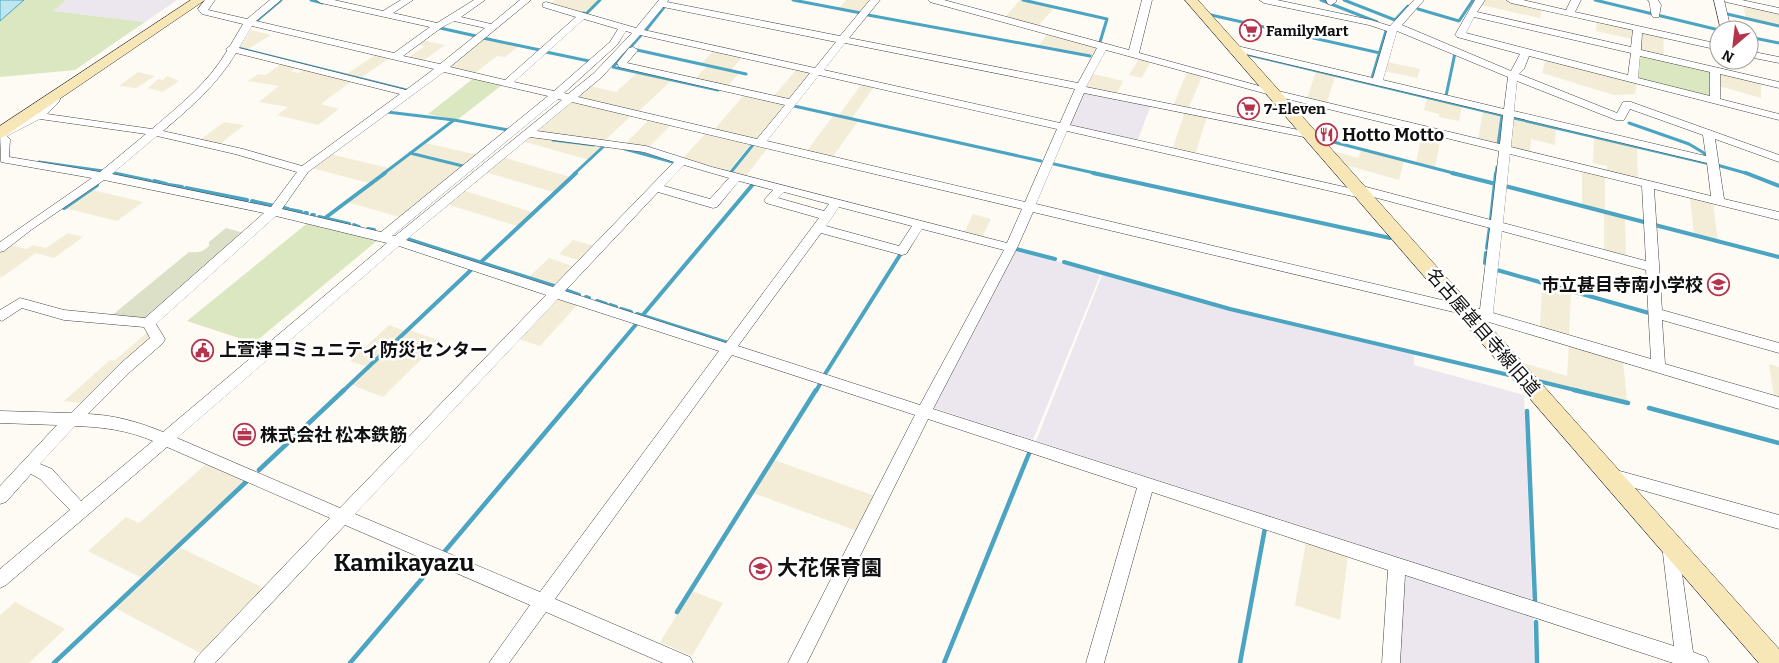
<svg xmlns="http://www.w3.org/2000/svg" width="1779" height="663" viewBox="0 0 1779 663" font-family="Bitter,'Noto Sans JP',serif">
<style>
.industrial{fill:#ece6ee}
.farmland{fill:#f3ecd6}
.green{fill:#dae7c0}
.cemetery{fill:#dbe0c6}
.water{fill:#bde6f1;stroke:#4ba4c2}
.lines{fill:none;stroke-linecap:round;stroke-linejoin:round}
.stream-far2{stroke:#4ba4c2;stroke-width:3}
.stream-far1{stroke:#4ba4c2;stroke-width:4}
.stream{stroke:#4ba4c2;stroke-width:4.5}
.street-casing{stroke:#434343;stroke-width:1}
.secondary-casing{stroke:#323232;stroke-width:1}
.street{fill:#fff;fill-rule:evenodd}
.secondary{fill:#f8e7b6;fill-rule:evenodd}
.labels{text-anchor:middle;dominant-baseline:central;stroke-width:5;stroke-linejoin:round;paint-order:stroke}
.far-poi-label{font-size:15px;font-weight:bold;fill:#101010;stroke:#fff;text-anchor:start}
.poi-label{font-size:18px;font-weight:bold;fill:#101010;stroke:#fff;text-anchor:start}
.street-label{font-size:18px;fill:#101010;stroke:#fff}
.near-poi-label{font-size:21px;font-weight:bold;fill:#101010;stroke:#fff;text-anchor:start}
.near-quarter-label{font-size:24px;font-weight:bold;fill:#101010;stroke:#fff}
</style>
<rect width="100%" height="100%" fill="#fefbf5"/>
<path class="industrial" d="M66 0H177L145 22 52 11Z
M1084 91 1151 105 1137 142 1068 125Z
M1014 249 1101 273 1033 440 931 407Z
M1103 273 1230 310 1414 352V365L1524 395 1532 600 1036 441Z
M1402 572 1533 614 1534 663H1397Z"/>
<path class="farmland" d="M555 0H599L586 13 551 3Z
M846 0H872L862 13 839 8Z
M1020 0 1054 8 1038 26 1005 17Z
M1485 0H1503L1542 9 1540 18 1481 5Z
M1743 4 1779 12V25L1746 18Z
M1597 21 1629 28 1633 31 1632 39 1596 31Z
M251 30 271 35 248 49 240 47Z
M1644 32 1664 36 1663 56 1639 50 1641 33Z
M1048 34 1097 47 1092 56 1038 46Z
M482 38 519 46 505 57 497 56 475 73 448 66Z
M422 40 445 45 423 61 409 57 425 46 417 44Z
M714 50 743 56 731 70 702 63Z
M375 55 389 58 362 77 347 74Z
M1139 59 1150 62 1142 78 1129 75Z
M1546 59 1637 83 1635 94 1614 95 1542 73Z
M1387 62 1420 69 1417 78 1384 71Z
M282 63 297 67 291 71 298 73 305 69 352 81 321 104 339 109 318 125 277 115 288 107 259 102 279 86 248 81 258 74 266 75Z
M707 66 739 73 727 87 694 80Z
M796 70 813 73 790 101 773 97Z
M1316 71 1335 76 1327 103 1307 98Z
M138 72 155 76 136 88 119 86Z
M1187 72 1202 77 1188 109 1173 106Z
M637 73 671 81 638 112 578 99V96L590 86 616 92Z
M1719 73 1761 83V98L1719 86Z
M1093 74 1123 81 1117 94 1087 88 1086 87Z
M167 76 179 81 163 92 148 88 158 79 163 80Z
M861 85 874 87 852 118 839 115Z
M743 96 784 105 756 140 714 130Z
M1427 98 1462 106 1459 121 1439 117V114L1424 110Z
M570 103H574L631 116 603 142 534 131Z
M1483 111 1501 115 1497 145 1478 140Z
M1185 112 1207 116 1195 155 1172 150Z
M833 116 858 121 832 158 806 152Z
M1512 118 1556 128 1555 145 1531 139 1530 153 1510 148Z
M648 121 670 126 648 148 625 144Z
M224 122 244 125 220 144 200 140Z
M1423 132 1441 137 1435 167 1416 162Z
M705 134 750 145 729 171 683 158Z
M528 136 572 144 602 147 589 160 522 141Z
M1594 137 1637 147 1638 180 1607 172V166L1593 163Z
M425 143 478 155 466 165 413 152Z
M754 146 767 149 746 176 732 172Z
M1330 150 1358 158 1361 150 1404 161 1399 180 1342 164Z
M330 154 388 168 369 183 311 168Z
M410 154 464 167 403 218 347 202Z
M502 157 570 177 553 192 485 172Z
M1582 171 1605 177V211L1582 205Z
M91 190 114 195 143 202 117 221 65 208Z
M462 190 532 212 517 226 446 204Z
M1690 198 1713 204 1718 240 1694 234Z
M1604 212 1625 218 1626 256 1604 250Z
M973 214 991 219 982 237 964 233Z
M68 233 83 237 54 258 36 253 2 277H0V252L10 245 26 249 33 245 46 248Z
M573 240 595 246 581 261 559 254Z
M549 258 575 267 556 286 529 277Z
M1542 284 1571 292 1569 337 1540 329Z
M554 298 579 303 540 346 516 338Z
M389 325 405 331 367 367 350 361Z
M150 330 155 338 86 404 64 401 110 360 114 361Z
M410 330 440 341 383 397 352 385Z
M1569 345 1623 360 1627 401 1534 380 1517 361 1567 376Z
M1769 364 1779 367V399L1774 397Z
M774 460 875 496 857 531 753 493Z
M206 464 246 481 142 578 88 551 126 517 139 523Z
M1306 541 1348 555 1340 620 1295 605Z
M181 548 266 589 204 655 115 608Z
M692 591 723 603 692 656 660 642Z
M15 602 65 629 29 663H0V615Z"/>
<path class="green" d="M24 0H66L53 11 145 22 75 70 0 77V21Z
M1643 55 1712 72V98L1640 80 1637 78 1639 56Z
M474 78 502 85 457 120 428 114Z
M310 221 379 239 254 343 187 321Z"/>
<path class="cemetery" d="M226 228 244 233 145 320 110 317 189 252C198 253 203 252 209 246V242Z"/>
<path class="water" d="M0 0H24L0 21Z"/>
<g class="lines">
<path class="stream-far2" d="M311 0 323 3
M793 0 861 13
M1023 0 1107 19 1100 42
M1321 0 1377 22
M1344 0 1395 20 1408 6
M1595 0 1719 30
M1418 9 1459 21 1473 0
M583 13 586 14 600 0
M1727 14 1779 26
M868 15 1090 56
M1211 15 1380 53
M256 21 281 0
M440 28 476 36
M646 30 665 6
M642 34 613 67 718 90
M1749 37 1779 43
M483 38 540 50
M239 45 238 48 406 90
M637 50 746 74
M546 52 589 61
M1246 54 1501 115
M1372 78 1386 31
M1446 96 1455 53
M794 106 1041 161
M387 112 454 120 508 130
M1514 118 1706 163
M1629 123 1689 144 1704 153 1705 156
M1322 139 1457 174
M553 140 594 145
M1498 145 1502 116
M625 149 676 163
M410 153 463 166
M39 162 103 171
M1054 164 1099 174
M1717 165 1749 174
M731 172 752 146
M112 173 116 174
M383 174 454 120
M574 174 604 146
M1496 174 1497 167"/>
<path class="stream-far1" d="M112 173 150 181
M1093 173 1390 238
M1452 173 1496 184
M1746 173 1779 186
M154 181 166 184
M169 185 182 187
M1505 186 1644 222
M186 188 247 200
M252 201 274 206
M280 207 288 209
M64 208 97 185
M291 210 301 212
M305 213H307
M312 215H314
M319 217 349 224
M325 218 385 173
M1491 219 1496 173
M354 225 359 227
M1655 225 1779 257
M368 229 374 230
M407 239 557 287
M1487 248 1490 227
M1016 249 1055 259
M1064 262 1230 309 1509 375
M480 263 576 173
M1485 263 1486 253
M1497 270 1649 313
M565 290 579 295
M586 297 589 298
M597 301 606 304
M610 305 616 307
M621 309 631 312
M637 314 728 343
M642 316 754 183
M825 374 900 255
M1538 381 1579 391
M343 391 471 270
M580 391 638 322
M816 391 820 384"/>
<path class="stream" d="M1574 390 1628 403
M1649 408 1779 443
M1527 411 1535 601
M259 470 344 390
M445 551 581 390
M677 612 816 390
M1536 622 1537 663
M54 663 246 482
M350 663 431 568
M944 663 1030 451
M1240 663 1265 528"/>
<defs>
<path id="street" d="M205 0H215L208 10 247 19 270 0H281L256 21 394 53 430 27 321 3 316 0H334L383 11 401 0H413L393 13 437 23 474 0H485L461 17 491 24 520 0H531L450 67 505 80 576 17 543 7V3L546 2 636 28 659 0H669L667 2 840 36 870 0H880L849 38 1078 83 1097 48 930 2 928 0H944L1129 50 1142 0H1152L1139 53 1274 90 1500 144 1503 115 1233 51 1228 48 1233 45 1373 78 1387 31 1369 25 1264 3 1259 0H1277L1371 20 1390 26 1414 0H1424L1402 25 1511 71 1520 54 1457 37 1455 35 1475 0H1485L1477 12 1631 47 1633 30 1511 3 1506 0H1523L1566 10 1571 0H1581L1575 12 1719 44V50L1642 33 1641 50 1779 82V88L1720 74V99L1779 114V120L1529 56 1524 69 1519 74 1617 113 1623 102H1631L1779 155V162L1715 139 1724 199 1779 212V220L1654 189 1662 310 1779 343V353L1662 320 1665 364 1779 397V409L1462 314 1033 212 1017 248 933 409 1674 646 1662 545 1664 540 1670 538 1676 540 1678 545 1693 652 1706 657 1709 663H1673L1405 575 1400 663H1382L1388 570 1152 492 1104 663H1086L1137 488 928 419 807 663H788L915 415 732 355 555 599 690 657 693 663H663L546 612 509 663H489L530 605 345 525 215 663H194L197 657 330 518 167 447 6 585 0 588V569L70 510 40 479 31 474 6 502 0 504V486L57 425 0 423V411L71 413 120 364 150 338 144 327 64 320 22 308 2 321 0 320V310L20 298 64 310 145 318 264 213 104 180 31 230 4 251 0 252V242L92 178 1 162 0 131C19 124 43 112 52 94L56 93 61 96 59 102 47 114 152 129C181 104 208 83 227 51L226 49 230 46 243 24 202 14 198 9ZM663 7 836 42 815 68 644 30ZM1474 17 1631 53 1628 75 1466 33ZM584 19 618 29 610 42 554 91 514 82ZM454 21 485 28 440 64 403 56 441 28ZM252 26 434 69 406 90 239 48ZM626 31 632 33 594 73 568 94 564 93 617 45ZM1397 31 1508 77 1504 109 1383 80ZM640 35 810 73 789 99 627 63 638 50 633 47 629 48 617 63 619 67 623 68 785 105 757 139 578 97 602 77ZM845 43 1075 89 1060 123 824 70ZM1106 50 1267 94 1499 151 1491 220 1355 184 1349 188 1070 125 1084 93 1309 138 1315 135 1309 132 1086 87ZM236 53 400 94 302 166 243 149 163 131C191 107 217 85 236 53ZM1640 56 1710 72V96L1638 78ZM444 72 548 96 381 232 282 209 308 172ZM819 75 1057 129 1025 202 767 141ZM1517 81 1616 120H1624L1630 109 1703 135 1706 156 1514 111ZM558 99 562 100 395 236H392ZM572 102 1022 209 1007 243 712 167 646 146 537 131ZM1514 117 1707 163 1711 196 1511 147ZM40 119 146 134 100 172 9 157 10 139 7 136ZM1067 131 1361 198 1366 195 1490 228 1480 309 1036 204ZM157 136 235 154 297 172 271 207 112 174ZM530 137 644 152 674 162 553 287 406 240ZM1510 154 1642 186 1646 261 1503 223ZM684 165 729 178 710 199 664 186ZM739 181 773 190 764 200 766 203 819 218 726 343 565 291 658 192 713 208 717 207ZM784 192 829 204 824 211 778 198ZM839 207 912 226 899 246 826 226ZM276 216 387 243 163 432C139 422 114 415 88 414L130 372 163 343 165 339 156 324ZM922 229 1004 250 920 405 738 346 821 233 902 255 906 254ZM1502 231 1646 270 1651 359 1493 313ZM399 246 546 295 340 508 177 438ZM558 299 719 351 540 592 355 514ZM75 426C103 427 127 430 153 441L81 501 52 469 40 464Z
M1326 0H1336V2L1331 5 1328 4Z
M1648 0H1658L1661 5 1659 17H1653C1649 12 1652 6 1648 0Z
M1714 0H1724L1731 30H1721Z
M1724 0H1742L1779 8V14L1726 2Z
M1749 51 1779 57V63L1749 57Z
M1609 468 1779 515V529L1603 479 1601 474 1603 469Z"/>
<path id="secondary" d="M191 0H205L5 136 0 138V126Z
M1185 0H1198L1779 649V663H1759Z"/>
</defs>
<use href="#street" class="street-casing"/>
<use href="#secondary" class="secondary-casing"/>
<use href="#street" class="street"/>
<use href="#secondary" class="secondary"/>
</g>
<defs>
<symbol id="supermarket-ring" viewBox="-11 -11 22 22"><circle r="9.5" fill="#fff" stroke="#b5344d" stroke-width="1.5"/><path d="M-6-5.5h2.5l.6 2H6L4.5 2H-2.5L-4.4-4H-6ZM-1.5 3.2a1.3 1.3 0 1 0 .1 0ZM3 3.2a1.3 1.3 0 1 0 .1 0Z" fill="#b5344d"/></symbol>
<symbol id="restaurant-ring" viewBox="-11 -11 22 22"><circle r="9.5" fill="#fff" stroke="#b5344d" stroke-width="1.5"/><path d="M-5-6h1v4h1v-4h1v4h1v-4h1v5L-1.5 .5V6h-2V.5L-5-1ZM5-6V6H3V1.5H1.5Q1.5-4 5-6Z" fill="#b5344d"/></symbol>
<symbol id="school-ring" viewBox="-11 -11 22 22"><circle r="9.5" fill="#fff" stroke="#b5344d" stroke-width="1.5"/><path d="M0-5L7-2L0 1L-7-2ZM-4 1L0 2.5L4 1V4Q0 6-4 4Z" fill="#b5344d"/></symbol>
<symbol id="civic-ring" viewBox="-11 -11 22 22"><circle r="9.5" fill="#fff" stroke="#b5344d" stroke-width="1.5"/><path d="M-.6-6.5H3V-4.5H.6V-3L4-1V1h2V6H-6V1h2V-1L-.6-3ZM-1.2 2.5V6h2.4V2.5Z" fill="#b5344d"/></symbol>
<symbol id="office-ring" viewBox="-11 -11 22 22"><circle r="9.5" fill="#fff" stroke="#b5344d" stroke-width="1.5"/><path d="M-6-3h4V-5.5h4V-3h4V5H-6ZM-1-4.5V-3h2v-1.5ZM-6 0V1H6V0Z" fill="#b5344d"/></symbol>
</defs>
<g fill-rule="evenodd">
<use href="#supermarket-ring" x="1238" y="18" width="25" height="25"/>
<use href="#supermarket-ring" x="1236" y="96" width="25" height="25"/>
<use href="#restaurant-ring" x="1314" y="122" width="25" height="25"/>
<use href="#school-ring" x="1706" y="272" width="25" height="25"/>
<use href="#civic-ring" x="190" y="338" width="25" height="25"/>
<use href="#office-ring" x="232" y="422" width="25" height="25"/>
<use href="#school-ring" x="748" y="556" width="25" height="25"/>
</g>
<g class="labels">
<g class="far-poi-label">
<text x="1266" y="31">FamilyMart</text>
<text x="1264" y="109">7-Eleven</text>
</g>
<g class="poi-label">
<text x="1342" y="135">Hotto Motto</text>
<text x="1703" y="285" text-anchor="end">市立甚目寺南小学校</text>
<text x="219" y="350">上萱津コミュニティ防災センター</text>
<text x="260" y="435">株式会社 松本鉄筋</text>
</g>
<g class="street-label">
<text transform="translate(1483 332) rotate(49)">名古屋甚目寺線旧道</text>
</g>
<g class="near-poi-label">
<text x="777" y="568">大花保育園</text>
</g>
<g class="near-quarter-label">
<text x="404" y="563">Kamikayazu</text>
</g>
</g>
<g transform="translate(1734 45) rotate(208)"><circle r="24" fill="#ffffff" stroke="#9f9f9f"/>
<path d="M0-4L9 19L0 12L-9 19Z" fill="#b5344d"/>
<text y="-8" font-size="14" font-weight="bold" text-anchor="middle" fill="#101010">N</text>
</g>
</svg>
